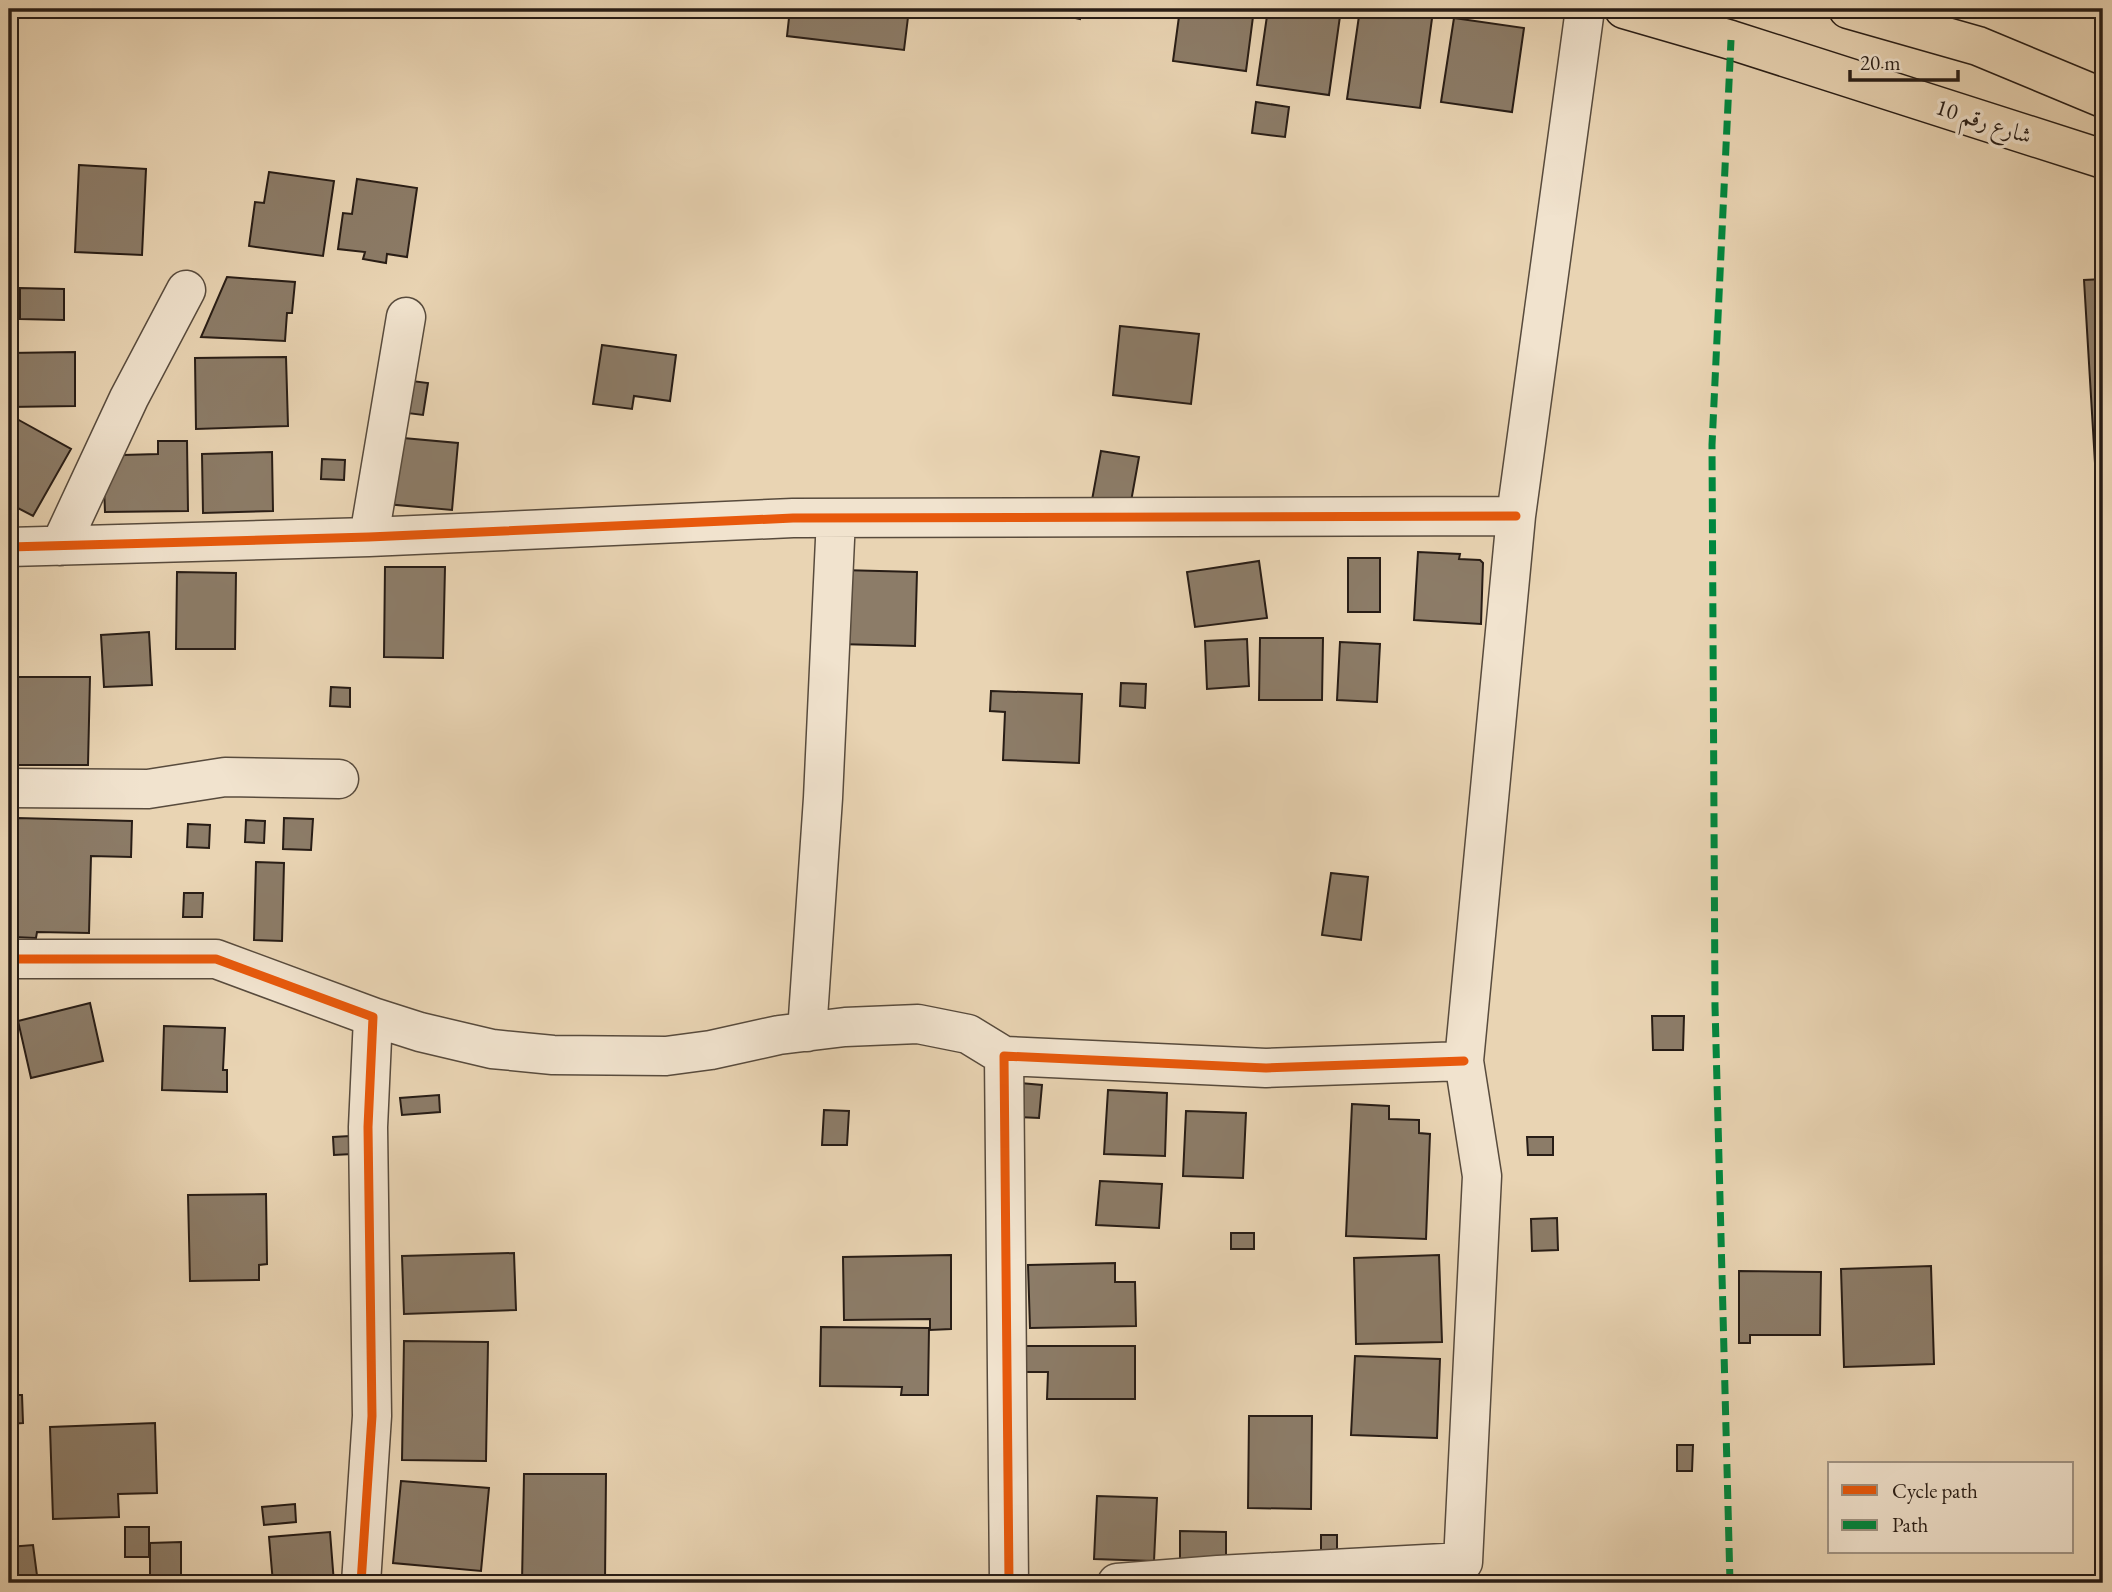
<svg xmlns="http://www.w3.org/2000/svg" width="2112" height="1592" viewBox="0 0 2112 1592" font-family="'EB Garamond',Amiri,serif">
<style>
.building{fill:#8c7c68;stroke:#281d16;stroke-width:2}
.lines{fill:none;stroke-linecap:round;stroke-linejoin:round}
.minor-casing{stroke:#584b3d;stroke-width:41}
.major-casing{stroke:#281d16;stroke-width:41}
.minor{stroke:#f1e3ce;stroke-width:38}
.major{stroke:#e9d4b3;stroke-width:38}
.quiet{stroke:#00873e;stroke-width:7;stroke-dasharray:14 7;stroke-linecap:butt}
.cycleway-casing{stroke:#f1e3ce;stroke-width:13}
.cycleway{stroke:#e8590c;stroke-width:9}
.labels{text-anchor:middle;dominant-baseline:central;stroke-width:7;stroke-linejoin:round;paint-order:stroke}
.street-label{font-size:23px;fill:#281d16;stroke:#f1e3ce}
</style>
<rect width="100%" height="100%" fill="#e9d4b3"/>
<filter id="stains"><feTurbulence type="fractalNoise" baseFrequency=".00286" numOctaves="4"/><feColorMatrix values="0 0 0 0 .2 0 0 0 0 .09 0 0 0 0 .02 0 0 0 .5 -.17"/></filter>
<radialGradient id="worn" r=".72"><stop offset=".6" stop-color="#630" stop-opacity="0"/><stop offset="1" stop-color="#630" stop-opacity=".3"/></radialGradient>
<path class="building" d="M790 9H909L904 50 787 36Z
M1035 9H1082L1080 19Z
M1180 9H1254L1246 71 1173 61Z
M1268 9H1341L1329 95 1257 85Z
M1360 9H1416L1433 11 1420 108 1347 99Z
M1454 18 1524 28 1512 112 1441 102Z
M1256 102 1289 107 1285 137 1252 133Z
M79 165 146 169 142 255 75 252Z
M269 172 334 181 323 256 249 246 255 202 264 203Z
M357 179 417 188 407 257 387 254 386 263 363 259 365 252 338 249 343 213 352 214Z
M227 277 295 282 292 313H287L285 341 201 337Z
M2103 279V596L2084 280Z
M20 288 64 289V320L20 319Z
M1120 326 1199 334 1191 404 1113 395Z
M602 345 676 355 670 401 634 396 632 409 593 404Z
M75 352V406L9 407V353Z
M286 357 288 426 196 429 195 358Z
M404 380 428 383 423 415 399 412Z
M17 419 71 449 33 516 18 508 11 520 9 519V433Z
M392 437 458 443 452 510 386 504Z
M158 441H187L188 511 105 512 104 486 123 455 158 454Z
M1101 451 1139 457 1130 507 1092 500Z
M272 452 273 511 203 513 202 454Z
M322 459 345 460 344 480 321 479Z
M1418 552 1460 554 1459 559 1480 560 1483 563 1481 624 1414 620Z
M1348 558H1380V612H1348Z
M1259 561 1267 618 1195 627 1187 572Z
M385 567H445L443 658 384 657Z
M841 570 917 572 915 646 838 644Z
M177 572 236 573 235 649H176Z
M149 632 152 685 104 687 101 635Z
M1260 638H1323L1322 700H1259Z
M1247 639 1249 686 1207 689 1205 641Z
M1340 642 1380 644 1377 702 1337 700Z
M9 677H90L88 765H9Z
M1121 683 1146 684 1145 708 1120 706Z
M331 687 350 688V707L330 706Z
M991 691 1082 694 1079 763 1003 760 1005 712 990 711Z
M17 818 132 821 131 857 91 856 89 933 37 932 36 938 13 937Z
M284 818 313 819 311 850 283 849Z
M246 820 265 821 264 843 245 842Z
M188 824 210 825 209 848 187 847Z
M256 862 284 863 282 941 254 940Z
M1331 873 1368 877 1361 940 1322 935Z
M184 893H203L202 917H183Z
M90 1003 103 1061 31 1078 18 1021Z
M1652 1016H1684L1683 1050H1653Z
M164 1026 225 1028 223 1070H227V1092L162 1090Z
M1020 1083 1042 1085 1039 1118 1018 1117Z
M1108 1090 1167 1093 1165 1156 1104 1154Z
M439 1095 440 1112 402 1115 400 1098Z
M1352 1104 1389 1106V1119L1419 1120V1133L1430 1134 1426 1239 1346 1236Z
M824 1110 849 1111 847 1145H822Z
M1186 1111 1246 1113 1243 1178 1183 1176Z
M350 1136 352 1154 334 1155 333 1137Z
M1527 1137H1553V1155H1528Z
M1100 1181 1162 1184 1159 1228 1096 1225Z
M266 1194 267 1264 259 1265V1280L190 1281 188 1195Z
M1557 1218 1558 1250 1532 1251 1531 1219Z
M1231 1233H1254V1249H1231Z
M514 1253 516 1310 404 1314 402 1256Z
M951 1255V1329L930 1330V1319L844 1320 843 1257Z
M1439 1255 1442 1342 1356 1344 1354 1258Z
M1115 1263V1282H1135L1136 1326 1030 1328 1028 1265Z
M1931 1266 1934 1364 1844 1367 1841 1269Z
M1739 1271 1821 1272 1820 1335H1750V1343H1739Z
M821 1327 929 1328 928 1395H901L902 1387 820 1386Z
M404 1341 488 1342 486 1461 402 1460Z
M1023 1346H1135V1399H1047L1048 1372H1023Z
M1355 1356 1440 1359 1437 1438 1351 1435Z
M9 1395H22L23 1423 9 1424Z
M1249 1416H1312L1311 1509 1248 1508Z
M155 1423 157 1493 118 1494 119 1517 53 1519 50 1427Z
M1677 1445H1693L1692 1471H1677Z
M524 1474H606L605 1583H522Z
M401 1481 489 1488 481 1571 393 1563Z
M1097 1496 1157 1498 1154 1561 1094 1559Z
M295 1504 296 1522 264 1525 262 1507Z
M125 1527H149V1557H125Z
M1180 1531 1226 1532V1562H1180Z
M330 1532 334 1583H273L269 1537Z
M1321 1535H1337V1561H1321Z
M181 1542V1583H150V1543Z
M33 1545 38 1583H9V1547Z"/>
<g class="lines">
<defs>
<path id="minor" d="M369 537 406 317
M60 546 129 398 186 290
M9 547 369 537 793 518 1516 516
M9 788 148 789 225 777 339 779
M9 959H216L373 1017 368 1127 372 1416 361 1583
M373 1017 420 1032 492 1049 553 1055 666 1056 711 1050 779 1035 845 1027 918 1024 968 1034 1004 1056
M807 1032 823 798 836 518
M1009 1583 1004 1056 1266 1068 1464 1061
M1117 1583 1218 1575 1463 1562 1482 1176 1464 1061 1516 516 1585 9"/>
<path id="major" d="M1624 9 1731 40 2103 159
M1848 9 1978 46 2103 98"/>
</defs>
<use href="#minor" class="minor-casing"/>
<use href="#major" class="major-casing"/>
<use href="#minor" class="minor"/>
<use href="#major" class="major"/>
<path class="quiet" d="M1730 1583 1715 1006 1712 445 1731 40"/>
<defs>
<path id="cycleway" d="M9 547 369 537 793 518 1516 516
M9 959H216L373 1017 368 1127 372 1416 361 1583
M1009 1583 1004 1056 1266 1068 1464 1061"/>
</defs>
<use href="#cycleway" class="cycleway-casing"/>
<use href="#cycleway" class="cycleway"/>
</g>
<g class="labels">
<g class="street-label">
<text transform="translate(1984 121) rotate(18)">شارع رقم 10</text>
</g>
</g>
<rect width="2112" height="1592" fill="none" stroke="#e9d4b3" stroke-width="35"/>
<rect x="10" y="10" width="2091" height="1571" fill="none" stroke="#281d16" stroke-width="3.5"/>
<rect x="18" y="18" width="2077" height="1557" fill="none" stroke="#281d16" stroke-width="2"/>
<rect x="1828" y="1462" width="245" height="91" fill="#f1e3ce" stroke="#a19484" stroke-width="2"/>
<rect x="1842" y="1485" width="35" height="10" fill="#e8590c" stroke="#a19484" stroke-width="2"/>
<text x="1892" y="1498" font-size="21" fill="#281d16">Cycle path</text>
<rect x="1842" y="1520" width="35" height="10" fill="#00873e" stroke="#a19484" stroke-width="2"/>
<text x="1892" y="1532" font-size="21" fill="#281d16">Path</text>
<path d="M1850 70v10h108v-10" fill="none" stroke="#281d16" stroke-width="3.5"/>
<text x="1860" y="70" font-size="21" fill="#281d16" stroke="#f1e3ce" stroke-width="5" paint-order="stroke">20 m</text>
<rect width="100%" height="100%" filter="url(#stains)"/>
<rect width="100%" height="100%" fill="url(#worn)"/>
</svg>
